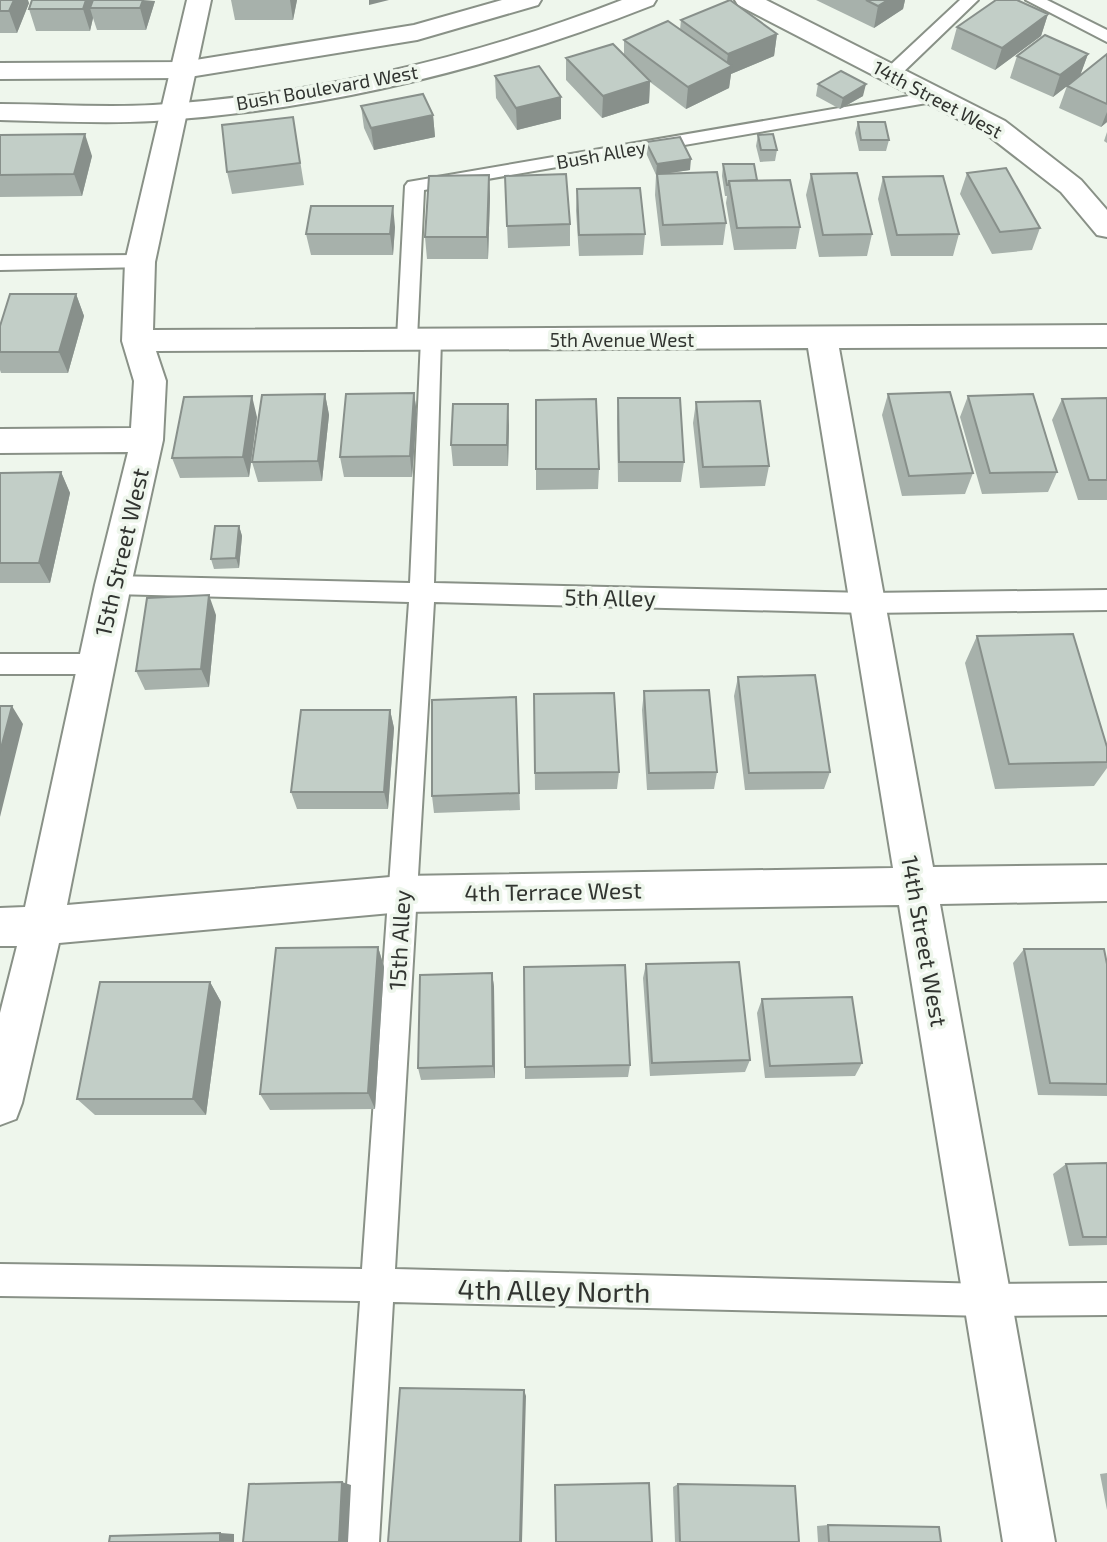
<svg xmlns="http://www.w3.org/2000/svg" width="1107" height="1542" viewBox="0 0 1107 1542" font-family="'Exo 2',sans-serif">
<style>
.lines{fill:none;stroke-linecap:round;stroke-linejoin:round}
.lane-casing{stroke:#899187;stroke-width:4}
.street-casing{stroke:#899187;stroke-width:4}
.secondary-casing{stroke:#899187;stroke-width:4}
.lane{fill:#fff;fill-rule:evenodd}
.street{fill:#fff;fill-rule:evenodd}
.secondary{fill:#fff;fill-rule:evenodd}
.wall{fill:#a7b1ab}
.shaded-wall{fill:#88908b}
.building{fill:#c2cec7;stroke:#88908b;stroke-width:2}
.labels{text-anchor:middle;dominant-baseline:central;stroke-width:7;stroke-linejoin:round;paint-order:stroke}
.far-street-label{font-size:19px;fill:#313430;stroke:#eef6ec}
.street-label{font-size:23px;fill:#313430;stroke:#eef6ec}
.near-street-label{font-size:28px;fill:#313430;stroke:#eef6ec}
</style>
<rect width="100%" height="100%" fill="#eef6ec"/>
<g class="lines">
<defs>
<path id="lane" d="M960 0H978L897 78H885L882 74 885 70Z
M1026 0H1047L1107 30V42Z
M938 91 944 92 947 96 944 100 424 190 417 339 414 344 407 346 400 344 397 339 405 186 408 182Z
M140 255 147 257 150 262 147 267 0 270V256Z
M431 332 438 334 441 339 434 583 867 593 1107 590V610L867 613 434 602 395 1269 987 1284 1107 1283V1315L987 1316 393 1302 379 1542H343L360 1301 0 1296V1264L362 1269 409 602 113 594 105 592 101 585 105 578 113 576 410 583 421 339 424 334Z
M0 654H96L105 657 108 664 105 671 96 674H0Z"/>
<path id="street" d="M187 0H211L155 262 153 330 1107 325V347L839 348 933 867 1107 865V901L940 904 1055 1542H1003L899 905 402 912 59 943 22 1103 16 1119 0 1125V1013L17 946H0V908L25 907 95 585 128 452 0 453V429L131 428 134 381 122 341 125 262ZM808 348 893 868 402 876 67 905 131 585 163 440 166 381 156 351Z
M735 0H766L1005 121 1081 180 1107 210V237L1097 235 1061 192 985 133 738 5Z"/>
<path id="secondary" d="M502 0H541L538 5 417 40 183 78 0 79V63L183 62 414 25Z
M622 0H656L653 5C494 68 325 110 154 121 103 124 51 121 0 120V104C51 104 102 108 153 105 313 95 473 58 622 0Z"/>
</defs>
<use href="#lane" class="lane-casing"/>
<use href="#street" class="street-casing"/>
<use href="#secondary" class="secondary-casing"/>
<use href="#lane" class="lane"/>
<use href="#street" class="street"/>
<use href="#secondary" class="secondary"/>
</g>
<path class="wall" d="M0 0 29 3 17 33H0Z
M231 0H297L293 20H235Z
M816 0H905L903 9 874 28Z
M155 1 146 30H97L93 18 90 31H36L29 9Z
M1048 14 1041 36 995 70 951 49 957 27Z
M681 20 777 34 774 56 731 74 729 88 686 109 650 82 649 103 602 118 566 80V58L624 54V40L680 30Z
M1088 54 1080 75 1107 54V122L1101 127 1059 108 1067 86 1053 97 1010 78 1017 56Z
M495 76 561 97V119L517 130 496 98Z
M818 84 863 96 840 109 816 96Z
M361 106 433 115 435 137 374 150 364 128Z
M293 117 304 185 232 194 227 172Z
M858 122 889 140 886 151H859L855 133Z
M1107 132V143L1104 141Z
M0 135 92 156 82 196 0 197Z
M758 135 777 150 775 161 760 162 756 146Z
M646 142 690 170 669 173 726 223 723 245 661 246 655 195 656 175 646 153Z
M723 164 757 180 800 227 796 249 734 250 726 203 727 196H725L722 176Z
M967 173 1040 228 1032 250 992 254 960 194Z
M811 174 872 234 867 256 819 257 806 195Z
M489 175 490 197 488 259H427L425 237Z
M505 176 570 224V246L508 248Z
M883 177 959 234 953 256H891L878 199Z
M577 189 645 234 643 255 579 256 576 211Z
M395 227 393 255H311L306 234Z
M76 294 84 316 68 373H1L0 370V326Z
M414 393 417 414 412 477H344L340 457Z
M325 394 329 415 322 481 258 482 252 462Z
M888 394 973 473 965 494 902 496 882 415Z
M968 396 1057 472 1048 492 982 494 960 417Z
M618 398 684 462 681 482H618L617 419Z
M1107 398V500H1078L1052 420 1062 399Z
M536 400 599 469 598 489 536 490Z
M696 402 769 466 765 486 700 488 693 423Z
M257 417 249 477 180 478 172 458Z
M509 425 508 466H453L451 445Z
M61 472 70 493 50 583H0V473Z
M239 526 242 536 239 568 214 569 211 559Z
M216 615 209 687 145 690 136 671Z
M977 636 1107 747V768L1094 786 995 789 965 663Z
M738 677 830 772 824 789 745 790 734 696Z
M644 691 717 772 714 789 647 790 642 710Z
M534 694 619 772 617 789 535 790Z
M516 697 520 810 434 813 432 796Z
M390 710 394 728 388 809H297L291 792Z
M378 947 384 967 375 1109 270 1110 260 1094Z
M1024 949 1107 964V1096L1038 1095 1013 963Z
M646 964 750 1060 745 1072 650 1076 643 978Z
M492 973 494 987 495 1078 421 1080 418 1068Z
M210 982 221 1002 206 1115H95L77 1099Z
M762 999 862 1063 855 1076 765 1078 757 1013Z
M630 1065 628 1077 525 1079V1067Z
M1107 1163V1245L1069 1246 1053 1174 1066 1164Z
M1107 1473V1510L1100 1474Z
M678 1484 799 1542H675L673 1487Z
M828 1525 941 1542H818L817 1526Z"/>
<path class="shaded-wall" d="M14 0H28L29 3 17 33 9 11Z
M86 0H99L90 8 93 18 90 31 83 9Z
M143 0 155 1 146 30 140 8Z
M290 0H297L293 20Z
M369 0H389L369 5Z
M888 0H905L903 9 874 28 878 6Z
M1048 14 1041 36 995 70 1002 48Z
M777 34 774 56 731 74 729 88 686 109 688 87 726 69 728 54Z
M1088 54 1080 76 1053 97 1060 75Z
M650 81 649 103 602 118 603 96Z
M866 84 863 96 840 109 843 98Z
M561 97V119L517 130 516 108Z
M1107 112V122L1101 127Z
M433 115 435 137 374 150 371 128Z
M85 134 92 156 82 196 74 174Z
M691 159 690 170 656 175 657 164Z
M489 175 490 197 488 259 487 237Z
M393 206 395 227 393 255 390 234Z
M76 294 84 316 68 373 59 352Z
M414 393 417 414 412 477 410 456Z
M325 394 329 415 322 481 318 461Z
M252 396 257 417 249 477 243 457Z
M508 404 509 425 508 466 507 445Z
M61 472 70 493 50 583 39 563Z
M239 526 242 536 239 568 236 558Z
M209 595 216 615 209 687 201 669Z
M12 706 23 724 0 817V752Z
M390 710 394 728 388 809 384 792Z
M378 947 384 967 375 1109 368 1093Z
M492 973 494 987 495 1078 493 1066Z
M210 982 221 1002 206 1115 193 1099Z
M524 1390 526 1396 522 1542H520Z
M342 1482 351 1485 348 1542H339Z
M220 1533 234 1534V1542H220Z"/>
<path class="building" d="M0 0H14L9 11H0Z
M32 0H86L83 9H29Z
M93 0H143L140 8H90Z
M730 0 777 34 728 54 681 20Z
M866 0H888L878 6Z
M996 0H1017L1048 14 1002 48 957 27Z
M668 21 732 66 688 87 624 40Z
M1045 35 1088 54 1060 75 1017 56Z
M613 44 650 81 603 96 566 58Z
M1107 54V104L1067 86Z
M539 66 561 97 516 108 495 76Z
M841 71 866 84 843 98 818 84Z
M423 94 433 115 371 128 361 106Z
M293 117 300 163 227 172 222 125Z
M858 122H885L889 140H861Z
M85 134 74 174 0 175V135Z
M773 134 777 150H761L758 135Z
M680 137 691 159 657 164 646 142Z
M723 164H754L757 180 729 181V185H727Z
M1006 168 1040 228 1000 232 967 173Z
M717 172 726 223 663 225 657 174Z
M857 173 872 234 823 235 811 174Z
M566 174 570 224 507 226 505 176Z
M489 175 487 237H425L429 176Z
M943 176 959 234 897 235 883 177Z
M790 180 800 227 737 228 729 181Z
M640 188 645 234 579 235 577 189Z
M311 206H393L390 234H306Z
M10 294H76L59 352H0V326Z
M950 392 973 473 909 476 888 394Z
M414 393 410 456 340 457 346 394Z
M325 394 318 461 252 462 262 395Z
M1033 394 1057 472 990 473 968 396Z
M252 396 243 457 172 458 184 397Z
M618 398H680L684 462H619Z
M1107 398V480H1089L1062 399Z
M596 399 599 469H536V400Z
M760 401 769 466 703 467 696 402Z
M453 404H508L507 445H451Z
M61 472 39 563H0V473Z
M215 526H239L236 558 211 559Z
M209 595 201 669 136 671 147 598Z
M1073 634 1107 747V762L1009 764 977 636Z
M815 675 830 772 749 773 738 677Z
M709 690 717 772 649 773 644 691Z
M614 693 619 772 535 773 534 694Z
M516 697 519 793 432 796V700Z
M0 706H12L0 752Z
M301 710H390L384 792H291Z
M378 947 368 1093 260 1094 276 948Z
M1024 949H1104L1107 964V1084L1050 1083Z
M739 962 750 1060 652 1063 646 964Z
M625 965 630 1065 525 1067 524 967Z
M492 973 493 1066 418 1068 420 975Z
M100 982H210L193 1099H77Z
M852 997 862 1063 770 1066 762 999Z
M1107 1163V1237H1083L1066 1164Z
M400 1388 524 1390 520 1542H388Z
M342 1482 339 1542H243L249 1484Z
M649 1483 652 1542H556L555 1485Z
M678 1484 795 1486 799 1542H680Z
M828 1525 939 1527 941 1542H829Z
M220 1533V1542H109L110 1536Z"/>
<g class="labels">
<g class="far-street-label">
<text transform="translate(327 87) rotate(-10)">Bush Boulevard West</text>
<text transform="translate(938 99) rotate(28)">14th Street West</text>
<text transform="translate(601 154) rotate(-10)">Bush Alley</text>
<text x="622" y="339">5th Avenue West</text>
</g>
<g class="street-label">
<text transform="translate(121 552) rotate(-77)">15th Street West</text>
<text transform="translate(610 597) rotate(1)">5th Alley</text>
<text transform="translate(553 891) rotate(-1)">4th Terrace West</text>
<text transform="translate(399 940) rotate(-87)">15th Alley</text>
<text transform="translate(925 941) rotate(80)">14th Street West</text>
</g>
<g class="near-street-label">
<text transform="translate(554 1290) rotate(1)">4th Alley North</text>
</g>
</g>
</svg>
